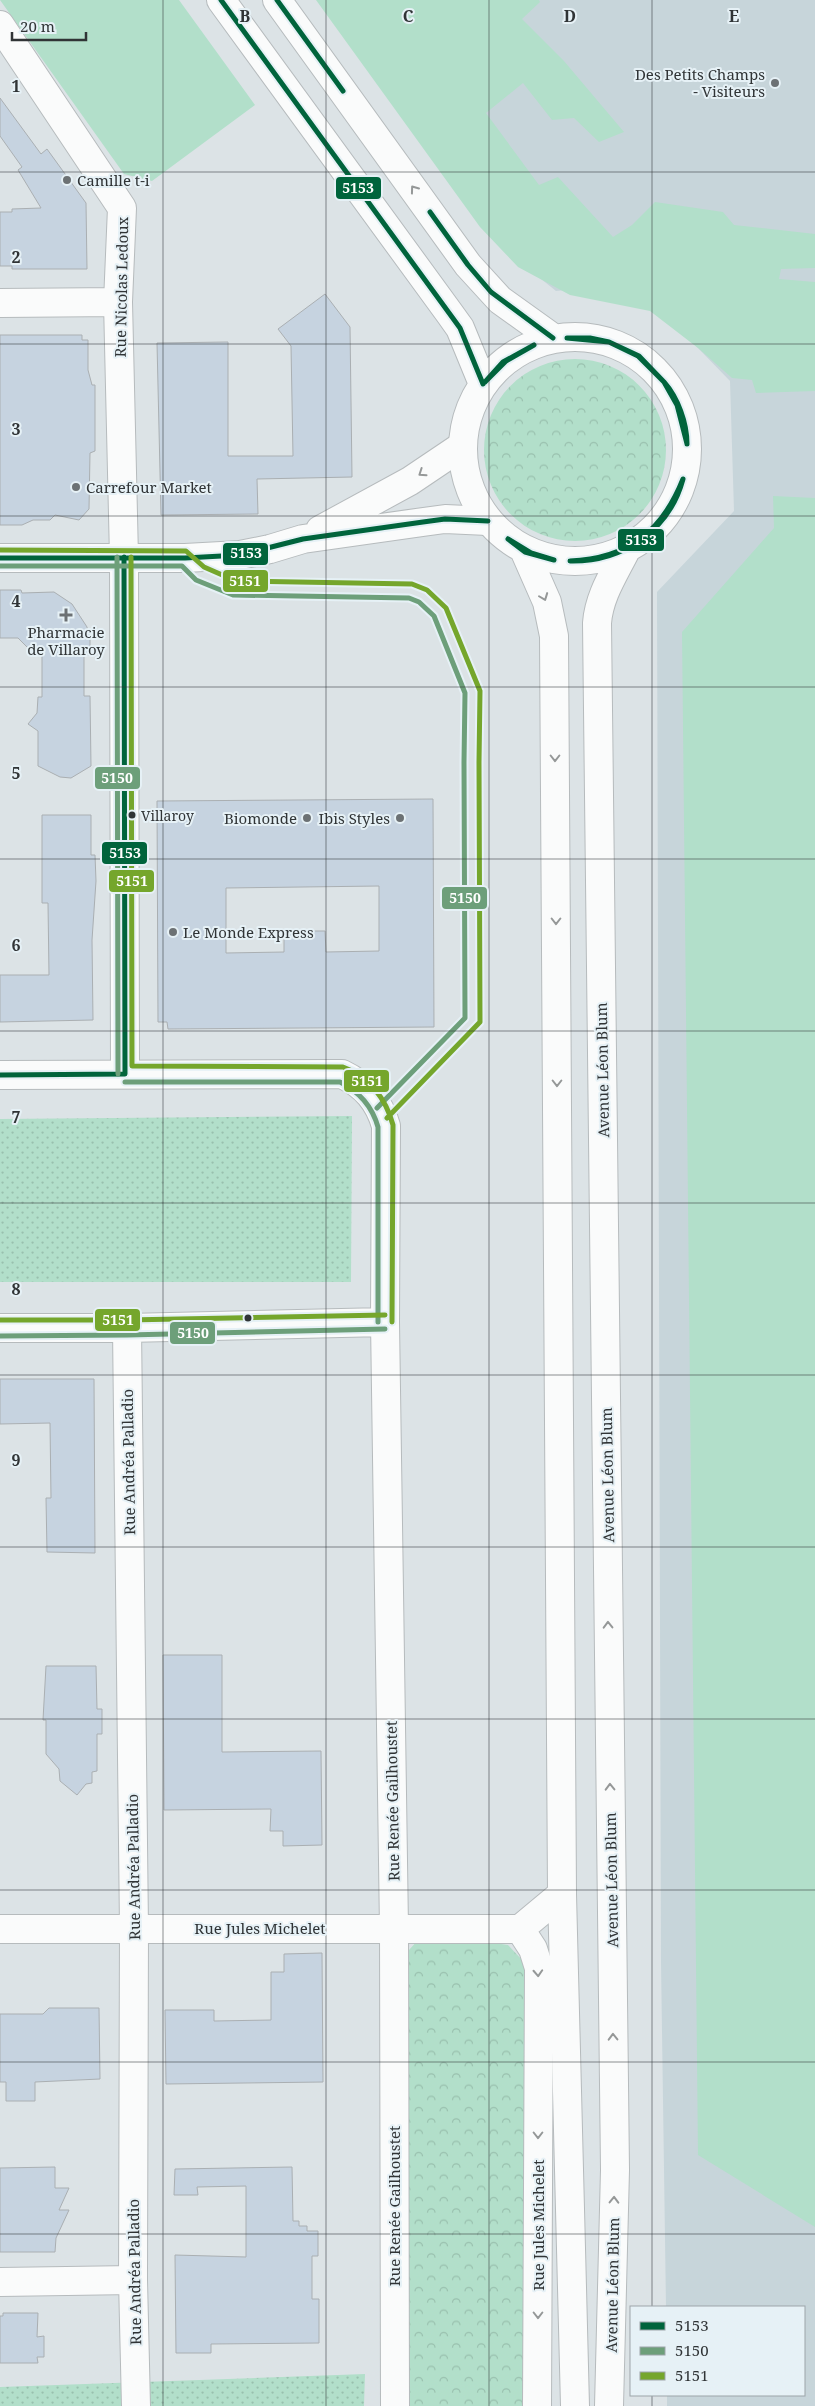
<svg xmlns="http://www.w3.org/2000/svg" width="815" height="2406" viewBox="0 0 815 2406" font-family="'Noto Serif',serif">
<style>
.built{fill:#c7d5da}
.grass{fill:#b2dfca}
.forest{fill:url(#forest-crowns)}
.park{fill:url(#park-dots)}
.building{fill:#c6d3e0;stroke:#aaafb2;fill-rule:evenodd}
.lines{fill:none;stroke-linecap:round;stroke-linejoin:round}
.minor-casing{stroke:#b6bbbd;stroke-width:30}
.major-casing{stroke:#b6bbbd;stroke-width:30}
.minor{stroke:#fafbfb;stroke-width:28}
.major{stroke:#fafbfb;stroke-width:28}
.bus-1-casing{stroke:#e6f1f6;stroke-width:9}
.bus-2-casing{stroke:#e6f1f6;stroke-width:9}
.bus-3-casing{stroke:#e6f1f6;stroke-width:9}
.bus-1{stroke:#00643c;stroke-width:5}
.bus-2{stroke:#6d9f7a;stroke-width:5}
.bus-3{stroke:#75a62c;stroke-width:5}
.oneway{stroke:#959898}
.grid{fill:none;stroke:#303436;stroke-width:1;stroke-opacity:0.55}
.poi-dot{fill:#6c7174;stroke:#e6f1f6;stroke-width:2}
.bus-dot{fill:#303436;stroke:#e6f1f6;stroke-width:2}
.labels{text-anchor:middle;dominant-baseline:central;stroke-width:4;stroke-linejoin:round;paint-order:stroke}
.bus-label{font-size:14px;fill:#303436;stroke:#e6f1f6;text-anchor:start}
.poi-label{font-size:15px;fill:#303436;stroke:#e6f1f6;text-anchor:end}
.street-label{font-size:15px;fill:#303436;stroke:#e6f1f6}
.grid-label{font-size:16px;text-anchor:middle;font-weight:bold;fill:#303436;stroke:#e6f1f6;stroke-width:4;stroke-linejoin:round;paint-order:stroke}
.line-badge{stroke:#e6f1f6;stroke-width:2}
.badge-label{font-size:14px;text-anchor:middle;font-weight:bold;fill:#fff}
</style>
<defs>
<pattern id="forest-crowns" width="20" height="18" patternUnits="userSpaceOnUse" patternTransform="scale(1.25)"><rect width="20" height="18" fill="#b2dfca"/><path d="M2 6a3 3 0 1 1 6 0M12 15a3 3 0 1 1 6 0" fill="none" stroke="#99c0ae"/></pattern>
<pattern id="park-dots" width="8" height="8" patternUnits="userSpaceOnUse" patternTransform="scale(1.25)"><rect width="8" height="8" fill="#b2dfca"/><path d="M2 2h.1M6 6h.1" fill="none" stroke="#99c0ae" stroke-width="1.8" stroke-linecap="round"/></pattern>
</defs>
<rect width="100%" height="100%" fill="#dce3e6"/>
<path class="built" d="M323 0H815V2406H667V2395H804V2307H666L661 1962 657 592 734 511 730 381 667 316 618 295 574 289 556 291 499 245Z"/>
<path class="grass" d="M0 0H179L255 105 152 181 124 174Z
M316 0H539L540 2 522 19 564 61 624 132 599 142 574 118 552 120 523 83 486 113 539 185 558 177 613 237 632 225 655 202 723 212 734 225 815 234V268L781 269 779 279 815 282V391L756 393 752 380 732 378 698 348 650 311 570 295 518 267 480 227Z
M773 496 815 498V2227L698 2155 682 632 774 528Z"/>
<path class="forest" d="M484 450a91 91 0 1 1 182 0a91 91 0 1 1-182 0Z
M418 1940 481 1941 508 1945 524 1962 531 1987 529 2406H408L409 1950Z"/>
<path class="park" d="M352 1116 351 1282H0V1119Z
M365 2374 364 2406H0V2387Z"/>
<path class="building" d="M0 98 41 154 47 149 86 203 87 269H12V266H0V212H12V209L41 208 18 170 22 167 0 136Z
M325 294 350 327 352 477 257 479 258 514 161 515 157 343 228 342V456H293L291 346 278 329Z
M0 335H82V340H88V370L92 385H95V451L90 453 89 509 79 520 55 515 50 520H33L22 525H0Z
M0 590H21L22 593 54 592 72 604 87 627 88 633H90V655H84V696H90L91 766 71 778 60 777 38 766V731L28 724 37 713 38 697H42V653L31 651 18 638H0Z
M433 799 434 1027 168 1029 167 1022H158L157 801ZM379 886V951L326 952 325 931H284V952L226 953V888Z
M42 815H91V855H95L96 881 92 940 93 1020 0 1022V975H49L48 903H42Z
M0 1379H94L95 1553 47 1552 46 1498H51L50 1423 0 1424Z
M163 1655H222V1752L321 1751 322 1845 283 1846V1831H270L271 1809 164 1810Z
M46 1666H96L97 1709H102V1734H97V1771L92 1772V1783L86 1784 77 1795 60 1781 59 1769 46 1754V1720H43Z
M322 1953 323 2082 166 2084 165 2010H214V2021L271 2020V1972H284V1954Z
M49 2008H99L100 2079 35 2082V2101H6V2082H0V2014H43Z
M55 2167V2188H69L59 2210H69L56 2238 55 2252H0V2168Z
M292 2167 293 2221H299V2226H307V2231H318V2256H312V2299H319V2343L211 2344V2353H176L175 2255 246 2257V2186L197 2187 198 2195H174L175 2169Z
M3 2313H38L37 2337 44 2336V2357H37L38 2363H0V2316H3Z"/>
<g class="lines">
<defs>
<path id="minor" d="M0 25 122 208 118 302 124 557 125 1074
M0 303 118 302
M320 530 410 481 462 446
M0 558H185L240 555 270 549 303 539 423 522 445 519 488 521
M0 1075 342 1074C365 1085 379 1101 386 1126L385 1322 394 1928 395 2406
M0 1328H127L385 1322
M127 1328 134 1928 133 2280 136 2406
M0 1929H520L562 1894
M520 1929 533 1949 539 1968 537 2406
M0 2282 133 2280"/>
<path id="major" d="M221 0 450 314 460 328 483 384
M277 0 468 265 500 300 553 338
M463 449a112 112 0 1 1 224 0a112 112 0 1 1-224 0Z
M525 552 547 602 554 636 562 1894 575 2406
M609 2406 615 2170 597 623C599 596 614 574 626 550"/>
</defs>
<use href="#minor" class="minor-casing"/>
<use href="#major" class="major-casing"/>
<use href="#minor" class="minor"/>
<use href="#major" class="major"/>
<defs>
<path id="bus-1" d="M221 0 460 328 483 384
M277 0 343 91
M430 212 468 265 491 292 553 338
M567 338H590L609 342
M567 338 609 342
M609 342 639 356 664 382
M609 342 638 356 664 382
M485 382 503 362 534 345
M485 382 506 361 534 345
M664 382C678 398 687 423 687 444
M664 382 677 405 687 444
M508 539 531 553 554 560
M508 539 525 552 554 560
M124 557 125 1074
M0 558H185L240 555 303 539 423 522 445 519 488 521
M570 561C622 562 669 531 683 479
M570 561C627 559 662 532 683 479
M0 1075 125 1074"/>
<path id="bus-2" d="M117 557 118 1074
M0 566H182L196 580 233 595 409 598 419 602 434 616 465 693 464 762 465 1018 377 1108
M125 1082H340C360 1092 372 1106 378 1127V1322
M0 1336 127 1335 385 1329"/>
<path id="bus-3" d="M0 550 186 551 204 567 236 581 412 584 427 590 446 608 480 691 479 762 480 1022 387 1118
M131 557 132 1066 343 1067C369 1076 386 1099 393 1125L392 1322
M0 1320H127L385 1315"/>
</defs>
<use href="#bus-1" class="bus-1-casing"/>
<use href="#bus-2" class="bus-2-casing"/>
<use href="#bus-3" class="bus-3-casing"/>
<use href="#bus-1" class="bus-1"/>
<use href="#bus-2" class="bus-2"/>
<use href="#bus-3" class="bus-3"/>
</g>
<defs><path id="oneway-chevron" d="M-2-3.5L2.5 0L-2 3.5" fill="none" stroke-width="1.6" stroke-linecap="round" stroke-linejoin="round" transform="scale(1.25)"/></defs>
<g class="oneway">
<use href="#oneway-chevron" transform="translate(414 189) rotate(-126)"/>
<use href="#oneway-chevron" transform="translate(422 473) rotate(146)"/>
<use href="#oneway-chevron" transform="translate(544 597) rotate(69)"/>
<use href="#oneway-chevron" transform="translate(555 758) rotate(90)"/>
<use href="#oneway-chevron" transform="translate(556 921) rotate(90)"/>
<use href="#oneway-chevron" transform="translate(557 1083) rotate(90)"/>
<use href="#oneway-chevron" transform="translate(608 1625) rotate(-91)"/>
<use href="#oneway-chevron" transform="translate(610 1787) rotate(-91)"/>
<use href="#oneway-chevron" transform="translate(538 1973) rotate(87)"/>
<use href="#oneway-chevron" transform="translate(613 2037) rotate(-91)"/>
<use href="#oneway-chevron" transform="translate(538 2135) rotate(90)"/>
<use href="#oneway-chevron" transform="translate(614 2200) rotate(-89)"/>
<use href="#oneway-chevron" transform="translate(538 2315) rotate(90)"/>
</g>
<path class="grid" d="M163 0V2406M326 0V2406M489 0V2406M652 0V2307M0 172H815M0 344H815M0 516H815M0 687H815M0 859H815M0 1031H815M0 1203H815M0 1375H815M0 1547H815M0 1719H815M0 1890H815M0 2062H815M0 2234H815M652 2395V2406"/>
<g class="poi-dot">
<circle cx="775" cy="83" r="5"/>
<circle cx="67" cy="180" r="5"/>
<circle cx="76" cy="487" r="5"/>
<path d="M63.5 607.5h5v5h5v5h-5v5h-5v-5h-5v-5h5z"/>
<circle cx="307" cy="818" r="5"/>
<circle cx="400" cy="818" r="5"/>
<circle cx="173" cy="932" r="5"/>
</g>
<g class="bus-dot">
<circle cx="132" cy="815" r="4.5"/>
<circle cx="248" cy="1318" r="4.5"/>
</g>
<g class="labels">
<g class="bus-label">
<text x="141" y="815">Villaroy</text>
</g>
<g class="poi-label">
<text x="765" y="74">Des Petits Champs<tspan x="765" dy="17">- Visiteurs</tspan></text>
<text x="77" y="180" text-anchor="start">Camille t-i</text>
<text x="86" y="487" text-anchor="start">Carrefour Market</text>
<text x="66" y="632" text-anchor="middle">Pharmacie<tspan x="66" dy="17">de Villaroy</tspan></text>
<text x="297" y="818">Biomonde</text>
<text x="390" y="818">Ibis Styles</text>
<text x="183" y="932" text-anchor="start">Le Monde Express</text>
</g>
<g class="street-label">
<text transform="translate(121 287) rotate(-89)">Rue Nicolas Ledoux</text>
<text transform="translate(602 1070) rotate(-91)">Avenue Léon Blum</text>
<text transform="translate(128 1462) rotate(-91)">Rue Andréa Palladio</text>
<text transform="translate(607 1475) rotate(-91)">Avenue Léon Blum</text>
<text transform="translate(392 1801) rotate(-91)">Rue Renée Gailhoustet</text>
<text transform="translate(133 1867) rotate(-91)">Rue Andréa Palladio</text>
<text transform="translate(611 1880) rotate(-91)">Avenue Léon Blum</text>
<text x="260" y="1928">Rue Jules Michelet</text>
<text transform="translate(394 2206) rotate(-90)">Rue Renée Gailhoustet</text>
<text transform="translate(538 2225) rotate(-90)">Rue Jules Michelet</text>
<text transform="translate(134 2272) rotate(-91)">Rue Andréa Palladio</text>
<text transform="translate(612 2285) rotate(-89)">Avenue Léon Blum</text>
</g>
</g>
<g class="grid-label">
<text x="245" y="22">B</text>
<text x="408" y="22">C</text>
<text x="570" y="22">D</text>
<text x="734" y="22">E</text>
<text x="16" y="92">1</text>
<text x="16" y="263">2</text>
<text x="16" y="435">3</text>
<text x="16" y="607">4</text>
<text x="16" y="779">5</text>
<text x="16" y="951">6</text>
<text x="16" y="1123">7</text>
<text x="16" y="1295">8</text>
<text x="16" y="1466">9</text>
</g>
<g class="line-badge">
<rect x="335" y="176" width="47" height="24" rx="5" fill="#00643c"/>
<rect x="617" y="528" width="48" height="24" rx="5" fill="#00643c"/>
<rect x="222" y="542" width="47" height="24" rx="5" fill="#00643c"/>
<rect x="222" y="569" width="47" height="24" rx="5" fill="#75a62c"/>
<rect x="94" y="766" width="47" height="24" rx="5" fill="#6d9f7a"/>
<rect x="101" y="841" width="47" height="24" rx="5" fill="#00643c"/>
<rect x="108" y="869" width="47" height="24" rx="5" fill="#75a62c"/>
<rect x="441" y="886" width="47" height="24" rx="5" fill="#6d9f7a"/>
<rect x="343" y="1069" width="47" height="24" rx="5" fill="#75a62c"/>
<rect x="94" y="1308" width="47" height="24" rx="5" fill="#75a62c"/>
<rect x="169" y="1321" width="47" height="24" rx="5" fill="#6d9f7a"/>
</g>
<g class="badge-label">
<text x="358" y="193">5153</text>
<text x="641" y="545">5153</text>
<text x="246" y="558">5153</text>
<text x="245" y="586">5151</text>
<text x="117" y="783">5150</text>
<text x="125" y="858">5153</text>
<text x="132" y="886">5151</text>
<text x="465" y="903">5150</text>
<text x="367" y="1086">5151</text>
<text x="118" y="1325">5151</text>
<text x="193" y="1338">5150</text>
</g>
<rect x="630" y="2306" width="175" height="90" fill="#e6f1f6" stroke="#9da5a9"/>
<rect x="640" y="2322" width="25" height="8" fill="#00643c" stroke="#9da5a9"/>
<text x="675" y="2331" font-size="15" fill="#303436">5153</text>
<rect x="640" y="2347" width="25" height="8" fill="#6d9f7a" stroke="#9da5a9"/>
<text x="675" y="2356" font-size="15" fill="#303436">5150</text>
<rect x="640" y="2372" width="25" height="8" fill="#75a62c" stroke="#9da5a9"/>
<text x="675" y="2381" font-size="15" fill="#303436">5151</text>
<path d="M12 32v8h74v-8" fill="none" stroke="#303436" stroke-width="2.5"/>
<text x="20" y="32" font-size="15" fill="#303436" stroke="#e6f1f6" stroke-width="4" paint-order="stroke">20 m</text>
</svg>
